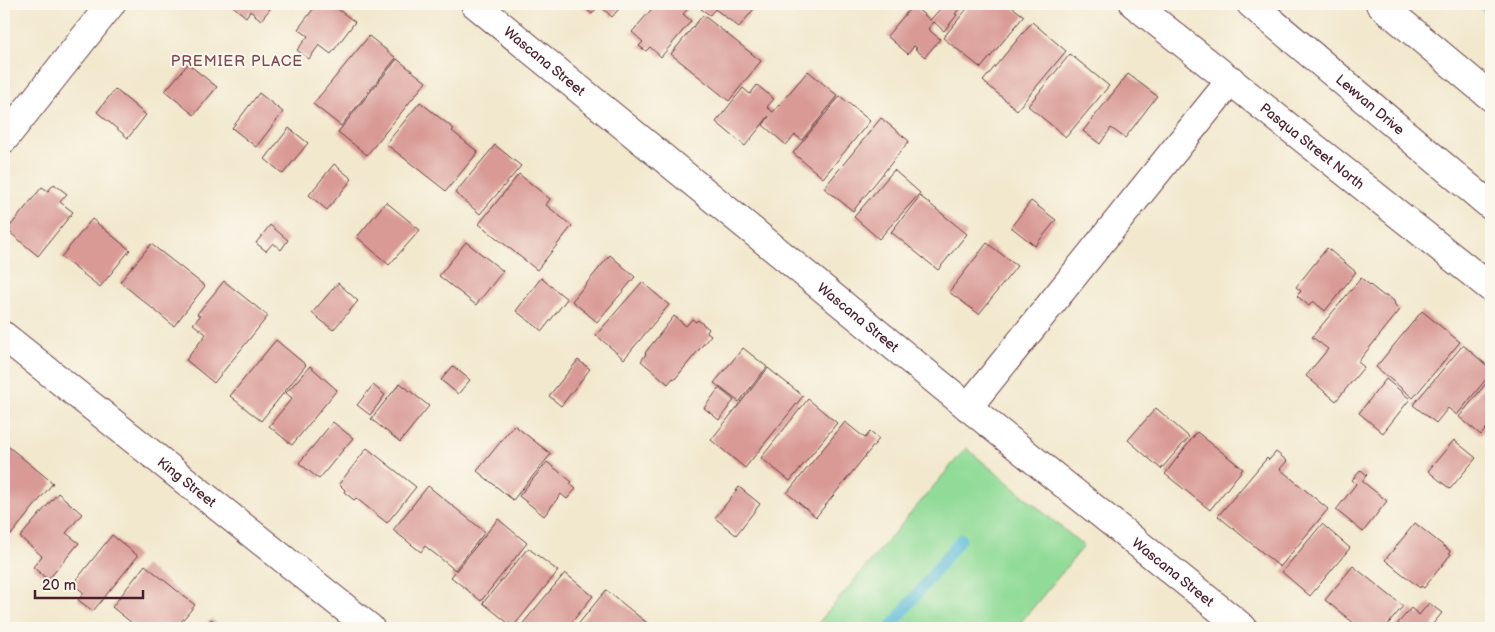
<svg xmlns="http://www.w3.org/2000/svg" width="1495" height="632" viewBox="0 0 1495 632" font-family="'Balsamiq Sans',sans-serif">
<style>
.green{fill:#91db98;stroke:#6e7d62}
.lines{fill:none;stroke-linecap:round;stroke-linejoin:round}
.stream{stroke:#5abcd9;stroke-width:11}
.building{fill:#d99a95}
.minor-casing{stroke:#633d43;stroke-width:30}
.major-casing{stroke:#633d43;stroke-width:30}
.minor{stroke:#fff;stroke-width:28}
.major{stroke:#fff;stroke-width:28}
.labels{text-anchor:middle;dominant-baseline:central;stroke-width:4;stroke-linejoin:round;paint-order:stroke}
.street-label{font-size:14px;fill:#4a1f2b;stroke:#fbf7ec}
.neighbourhood-label{font-size:15px;letter-spacing:1px;fill:#7c4a50;stroke:#fbf7ec}
</style>
<rect width="100%" height="100%" fill="#fbf7ec"/>
<filter id="ink" filterUnits="userSpaceOnUse"><feTurbulence type="fractalNoise" baseFrequency=".02" numOctaves="2"/><feDisplacementMap in="SourceGraphic" scale="10" xChannelSelector="R" yChannelSelector="G"/><feConvolveMatrix kernelMatrix="1 2 1 2 8 2 1 2 1" color-interpolation-filters="sRGB"/></filter>
<filter id="wash" filterUnits="userSpaceOnUse"><feTurbulence type="fractalNoise" baseFrequency=".0096" numOctaves="4" result="noise"/><feDisplacementMap in="SourceGraphic" scale="20" xChannelSelector="R" yChannelSelector="G"/><feGaussianBlur stdDeviation="1.12" result="paint"/><feColorMatrix in="noise" values="0 0 0 0 0 0 0 0 0 0 0 0 0 0 0 0 0 1.4 0 .05"/><feComposite in="paint" operator="in"/></filter>
<g filter="url(#wash)">
<rect width="100%" height="100%" fill="#f2e8ce"/>
<path class="green" d="M1475 4H1491V18Z
M966 448 1084 546 1016 628H814Z"/>
<g class="lines">
<path class="stream" d="M890 628 961 539"/>
</g>
<g id="blocks">
<path class="building" d="M230 4H274L261 20 250 11 246 17Z
M317 4H331L355 22 331 54 319 45 309 59 297 50 308 36 298 29Z
M580 4H623L612 17 599 5 592 14Z
M656 4H671L676 8 680 4H682L688 9 683 14 691 21 661 57 650 47 646 51 639 46 643 42 632 32Z
M705 4H758L739 27 715 9 710 15 701 9Z
M942 4H963L955 14 957 15 944 31 934 22 928 29 940 39 925 57 915 49 917 48 914 46 908 54 887 36 913 5 930 20 944 5Z
M971 4H1008L1024 16 981 68 943 38Z
M703 15 761 61 729 101 671 54Z
M1032 22 1066 51 1017 110 983 81Z
M369 36 396 58 341 126 313 104Z
M1070 54 1109 86 1066 137 1028 106Z
M397 59 426 82 367 155 338 132Z
M188 64 217 87 194 115 165 91Z
M808 71 838 96 802 140 795 135 786 145 763 125 769 116 745 146 716 122 743 88 750 94 757 85 774 99 767 107 773 112Z
M1128 74 1157 96 1125 138 1111 128 1100 144 1083 131Z
M115 89 146 115 128 138 97 112Z
M259 93 283 112 256 147 232 128Z
M840 96 870 121 823 178 793 153Z
M420 102 454 129 452 131 478 152 446 191 386 144Z
M881 118 909 141 853 211 824 188Z
M289 128 308 143 283 174 265 159Z
M495 145 521 166 480 214 455 193Z
M334 164 352 179 327 210 309 195Z
M894 170 920 193 879 239 854 217Z
M519 174 550 199 546 205 572 226 537 270 479 224Z
M54 184 67 194 60 202 73 212 38 256 7 230 42 187 48 191Z
M920 196 967 234 938 270 891 232Z
M1031 201 1056 220 1035 246 1011 227Z
M386 202 420 230 389 265 357 237Z
M92 219 130 250 100 287 61 257Z
M270 225 288 240 281 250 273 243 266 251 256 243Z
M466 242 503 271 476 305 439 276Z
M987 243 1017 266 979 314 949 292Z
M151 244 205 286 174 326 120 282Z
M1327 248 1356 272 1325 311 1313 301 1309 306 1297 296 1301 291 1296 287Z
M610 255 635 277 597 322 572 301Z
M541 278 567 299 542 331 516 311Z
M1361 278 1384 296H1388L1394 301 1395 305 1400 310 1358 362 1364 367 1336 401 1306 376 1328 349 1312 337Z
M224 281 268 316 214 383 186 360 206 334 193 324 200 316 197 314Z
M642 282 669 305 624 359 596 335Z
M338 283 358 301 333 330 312 313Z
M1422 311 1460 342 1413 398 1376 367Z
M674 316 686 326 692 319 696 322 698 320 709 329 707 332 711 335 675 379 673 378 668 384 641 361 646 354 645 353Z
M276 340 306 365 261 421 230 396Z
M1463 345 1491 369V373L1457 415 1448 408 1436 423 1413 405Z
M743 348 767 367 739 402 714 383Z
M578 360 590 369 561 406 549 396Z
M310 366 337 390 292 445 269 426 292 398 286 393Z
M453 366 470 380 458 394 441 380Z
M768 368 803 396 745 468 711 440Z
M1491 377V425L1490 424 1481 435 1459 417Z
M1386 379 1410 399 1383 433 1359 413Z
M400 383 429 406 400 442 371 419Z
M373 385 385 395 370 415 357 405Z
M719 388 734 400 719 420 704 408Z
M808 399 837 423 790 481 761 458Z
M1156 408 1189 437 1161 469 1128 440Z
M333 422 353 438 319 479 299 463Z
M845 422 865 438 870 432 879 439 816 517 787 493Z
M514 425 551 454 513 500 477 471Z
M1197 432 1243 469 1210 510 1165 474Z
M1454 440 1476 458 1450 489 1428 471Z
M4 443 53 483 11 535 4 529Z
M367 448 416 487 387 523 356 498 354 500 344 492 345 490 339 484Z
M1276 452 1287 461 1280 469 1328 509 1280 567 1218 516 1267 458 1269 460Z
M547 462 572 482 570 484 576 489 567 499 561 494 544 516 519 496Z
M1361 470 1367 475 1362 481 1387 501 1363 532 1336 510 1356 484 1352 480Z
M428 486 485 532 455 570 425 546 421 552 393 530Z
M739 487 760 504 736 535 715 518Z
M58 493 82 514 66 533 79 543 48 580 33 567 42 556 20 537Z
M498 519 527 543 481 601 451 577Z
M1415 523 1450 551 1449 553 1451 554 1424 588 1421 586 1420 588 1385 560Z
M1322 524 1350 548 1310 596 1282 572Z
M112 535 138 556 93 611 78 600 84 593 73 584Z
M528 548 558 571 513 627 483 603Z
M145 565 195 605 176 628H138L112 607Z
M1353 566 1403 606 1385 628H1360L1325 600Z
M565 573 593 596 567 628H519Z
M606 590 647 623 643 628H578L576 627Z
M1429 603 1442 613 1432 625 1436 628H1394L1411 608 1419 615Z
M211 619 223 628H203Z"/>
</g>
</g>
<g filter="url(#ink)">
<use href="#blocks" fill-opacity="0" stroke="#633d43" stroke-width="1"/>
<g class="lines">
<defs>
<g id="minor">
<path id="s1" d="M475 4 968 407 1243 628"/>
<path id="s2" d="M1134 4 1491 288"/>
<path d="M4 139 111 4"/>
<path id="s3" d="M4 336 370 628"/>
<path d="M968 407 1231 80"/>
</g>
<g id="major">
<path id="s4" d="M1251 4 1491 206"/>
<path d="M1380 4 1491 97"/>
</g>
</defs>
<use href="#minor" class="minor-casing"/>
<use href="#major" class="major-casing"/>
<use href="#minor" class="minor"/>
<use href="#major" class="major"/>
</g>
</g>
<g class="labels">
<g class="street-label">
<text stroke="none"><textPath href="#s1" startOffset="90">Wascana Street</textPath></text>
<text stroke="none"><textPath href="#s4" startOffset="156">Lewvan Drive</textPath></text>
<text stroke="none"><textPath href="#s2" startOffset="228">Pasqua Street North</textPath></text>
<text stroke="none"><textPath href="#s1" startOffset="495">Wascana Street</textPath></text>
<text stroke="none"><textPath href="#s3" startOffset="234">King Street</textPath></text>
<text stroke="none"><textPath href="#s1" startOffset="900">Wascana Street</textPath></text>
</g>
<g class="neighbourhood-label">
<text x="237" y="61">PREMIER PLACE</text>
</g>
</g>
<rect width="1495" height="632" fill="none" stroke="#fbf7ec" stroke-width="20"/>
<path d="M35 590v8h108v-8" fill="none" stroke="#4a1f2b" stroke-width="2.5"/>
<text x="42" y="590" font-size="15" fill="#4a1f2b" stroke="#fbf7ec" stroke-width="4" paint-order="stroke">20 m</text>
</svg>
